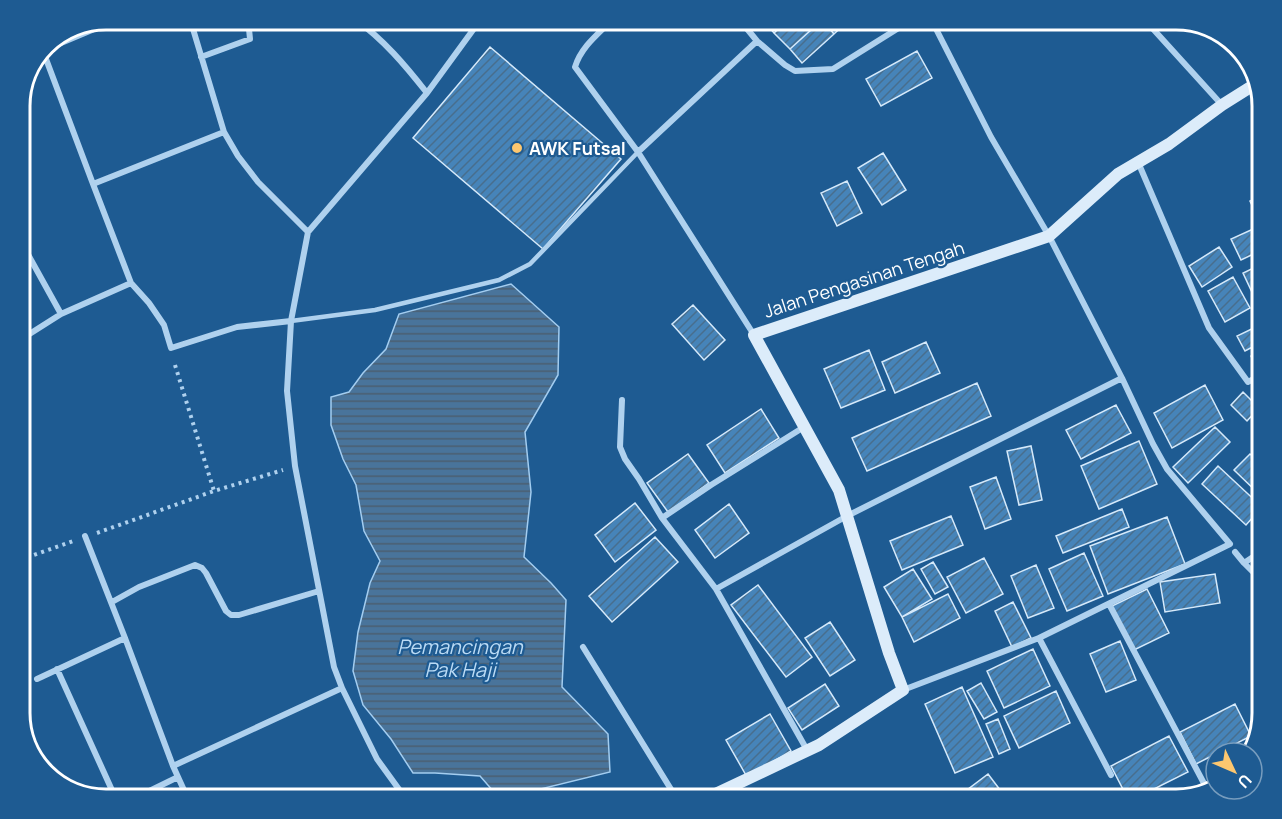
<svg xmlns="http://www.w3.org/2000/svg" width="1282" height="819" viewBox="0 0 1282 819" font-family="Manrope,sans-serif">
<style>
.water{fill:url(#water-rules);stroke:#a3cdf0;stroke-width:1.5}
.building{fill:url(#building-hatch);stroke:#d5e9fa;stroke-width:1.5}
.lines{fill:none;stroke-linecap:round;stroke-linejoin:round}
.path{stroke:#afd1ee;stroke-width:4;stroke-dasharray:3 4.5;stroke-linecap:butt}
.lane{stroke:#afd1ee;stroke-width:4.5}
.street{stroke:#afd1ee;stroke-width:6}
.secondary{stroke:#dcecfa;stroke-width:12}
.poi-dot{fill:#fdc76f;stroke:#1e5b92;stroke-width:2}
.labels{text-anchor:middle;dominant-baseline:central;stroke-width:4.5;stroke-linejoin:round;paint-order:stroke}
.poi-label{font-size:18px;font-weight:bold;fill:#fff;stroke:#1e5b92;text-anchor:start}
.street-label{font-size:18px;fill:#fff;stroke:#1e5b92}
.water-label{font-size:20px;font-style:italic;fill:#bbdbf5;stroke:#1e5b92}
.rim{fill:none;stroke:#fff;stroke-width:3}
</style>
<defs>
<pattern id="water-rules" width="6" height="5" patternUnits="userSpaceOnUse" patternTransform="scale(1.5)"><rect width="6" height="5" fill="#49749b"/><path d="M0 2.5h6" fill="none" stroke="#4b5e70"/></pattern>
<pattern id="building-hatch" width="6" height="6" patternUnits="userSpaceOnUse" patternTransform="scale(1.5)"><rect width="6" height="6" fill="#4684b9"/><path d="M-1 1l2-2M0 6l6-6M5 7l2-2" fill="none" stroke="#486e8d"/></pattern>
</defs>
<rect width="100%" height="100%" fill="#1e5b92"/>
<path class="water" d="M511 284 559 327 558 375 525 432 531 492 524 557 551 583 566 600 562 687 608 734 610 772 500 799 480 776 435 773H413L391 739 363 705 353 671 358 632 370 583 380 561 364 531 356 485 343 459 331 425V397L349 392 363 373 386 349 399 314Z"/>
<path class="building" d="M762 19H789L774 33Z
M789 19H821L822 20 790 49 774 33Z
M822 19H850L834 34Z
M822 20 834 34 802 63 790 49Z
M490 47 621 159 543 249 413 138Z
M917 51 932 78 881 106 866 79Z
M883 153 906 190 882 205 858 168Z
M847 181 862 213 837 226 821 193Z
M1262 195V216L1258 218 1250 201Z
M1262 225V250L1241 260 1231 239Z
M1219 247 1232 267 1202 287 1189 266Z
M1262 264V303L1258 305 1243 273Z
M1233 277 1250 308 1225 322 1208 291Z
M693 305 725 340 704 360 672 324Z
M1262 324V342L1245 351 1237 336Z
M926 342 940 373 895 393 882 362Z
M869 350 885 390 841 408 824 369Z
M1262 350V367L1257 369 1251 356Z
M977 383 991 416 867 471 852 438Z
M1205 385 1223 420 1172 448 1154 413Z
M1243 392 1259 408 1247 421 1231 405Z
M1116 405 1131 433 1081 459 1066 430Z
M761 409 779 438 725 473 707 445Z
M1215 427 1230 442 1188 483 1173 467Z
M1139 441 1157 484 1099 509 1081 466Z
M1031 446 1042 500 1019 505 1007 451Z
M688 454 709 483 668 512 647 483Z
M1250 454 1262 465V497L1234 470Z
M1218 466 1262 507 1246 525 1202 484Z
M996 477 1011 519 985 529 970 487Z
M635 503 656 530 615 562 595 535Z
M729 504 749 533 715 558 695 530Z
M1122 509 1129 527 1063 553 1056 536Z
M951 516 963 545 902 570 890 541Z
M1167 517 1185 564 1108 594 1090 546Z
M655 537 678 562 612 622 589 596Z
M1084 553 1103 596 1067 611 1049 569Z
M984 558 1003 594 966 613 947 577Z
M933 562 948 587 935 594 921 569Z
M1036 565 1054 608 1028 618 1011 576Z
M913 569 932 599 902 617 884 587Z
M1215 574 1220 603 1165 612 1160 582Z
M758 585 812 657 786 677 731 605Z
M1147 589 1169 633 1134 650 1112 606Z
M948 594 960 618 914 642 902 617Z
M1013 602 1031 638 1012 647 995 611Z
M830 622 855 660 830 676 805 638Z
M1120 641 1136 680 1106 692 1090 654Z
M1033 649 1050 686 1004 708 987 671Z
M981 683 997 712 984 719 967 691Z
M825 684 839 706 802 730 788 708Z
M962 687 993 757 955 773 925 704Z
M1056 691 1070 723 1019 748 1004 716Z
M1235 704 1251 736 1196 764 1180 732Z
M770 714 791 751 747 777 726 740Z
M998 719 1010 749 999 754 986 724Z
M1169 736 1188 772 1134 799H1128L1111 766Z
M988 774 1007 799H974L967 790Z
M1050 789 1057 799H1033Z"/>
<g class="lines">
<path class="path" d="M175 365 214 491
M1254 393 1262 406
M97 533 214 491 283 470
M20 560 73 541"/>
<path class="lane" d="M291 321 375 310 499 280 530 264 638 152"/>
<path class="street" d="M190 19 224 132 238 156 258 182 308 232
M355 19C384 40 405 65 427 93
M613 19C598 34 581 47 575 67L638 152 754 335
M739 19 757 41 785 65 795 71 833 69 913 19
M889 19 897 29
M931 19 991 137 1049 236 1122 378 1153 444 1167 469 1230 544 1039 638
M1144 19 1222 105
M42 51 118 19
M43 51 93 184
M201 57 250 39 248 19
M224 132 93 184 131 283 149 303 164 325 171 348 237 327 291 321
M638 152 757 41
M1138 162 1209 328 1248 382 1262 374
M20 240 61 314
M20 340 61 314 131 283
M622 400 620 447 625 459 639 479 662 518
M804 427 711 485 662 518 716 589 807 750
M85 536 125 638 173 766 188 799
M1235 552 1244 563 1262 581
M1244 563 1262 551
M716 589 847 516 1122 378
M112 602 139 587 195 565 202 568 206 573 226 611 231 615H239L319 591
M1109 604 1208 791
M583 647 677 799
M57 669 116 799
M37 679 125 638
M903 690 1039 638 1111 775
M30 752 33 758
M173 766 342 688
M133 799 178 777
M406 799 377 759 342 688 334 667 295 466 287 391 291 321 308 232 427 93 481 19"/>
<path class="secondary" d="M705 799 819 745 903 690 889 653 839 490 754 335 1049 236 1118 174 1169 144 1222 105 1257 83"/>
</g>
<circle class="poi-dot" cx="517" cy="148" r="6"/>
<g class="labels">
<g class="poi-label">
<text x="529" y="148">AWK Futsal</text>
</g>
<g class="street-label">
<text transform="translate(864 279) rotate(-18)">Jalan Pengasinan Tengah</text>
</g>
<g class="water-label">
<text x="460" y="646">Pemancingan<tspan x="460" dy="23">Pak Haji</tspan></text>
</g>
</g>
<path d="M0 0H1282V819H0ZM106 30H1176A76 76 0 0 1 1252 106V713A76 76 0 0 1 1176 789H106A76 76 0 0 1 30 713V106A76 76 0 0 1 106 30Z" fill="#1e5b92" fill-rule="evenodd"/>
<path class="rim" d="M106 30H1176A76 76 0 0 1 1252 106V713A76 76 0 0 1 1176 789H106A76 76 0 0 1 30 713V106A76 76 0 0 1 106 30Z"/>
<g transform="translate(1234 771) rotate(134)"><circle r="28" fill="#1e5b92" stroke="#789dbe" stroke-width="1.5"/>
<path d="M0-4.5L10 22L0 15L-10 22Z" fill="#fdc76f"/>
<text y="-9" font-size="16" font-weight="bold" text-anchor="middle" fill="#ffffff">U</text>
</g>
</svg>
